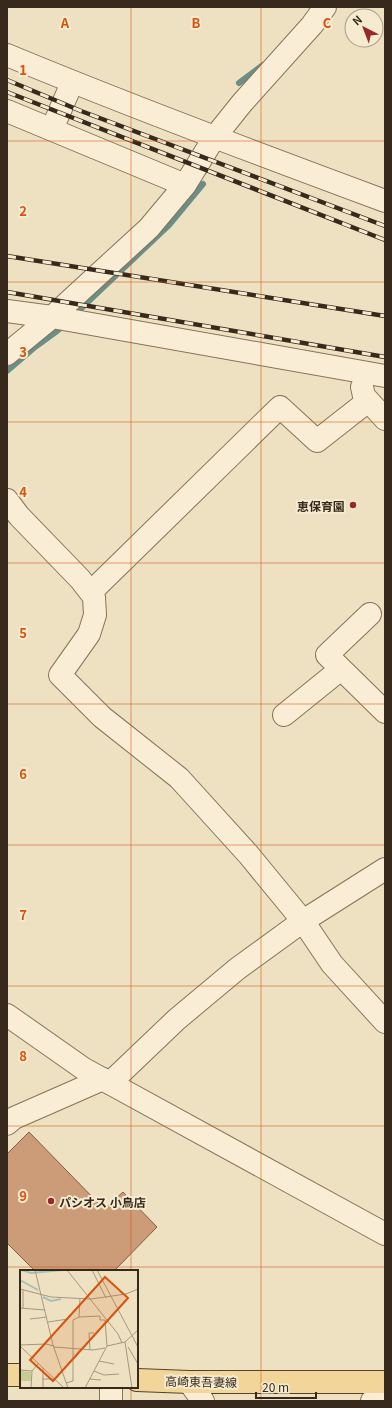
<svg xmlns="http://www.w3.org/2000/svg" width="392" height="1408" viewBox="0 0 392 1408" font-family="Georgia,'Noto Sans JP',serif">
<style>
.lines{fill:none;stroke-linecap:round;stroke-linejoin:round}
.stream{stroke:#6b8e86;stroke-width:6}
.building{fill:#cc9b77;stroke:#875c3f}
.minor-casing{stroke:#877259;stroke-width:24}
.tertiary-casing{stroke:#877259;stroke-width:24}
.primary-casing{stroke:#55402d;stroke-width:24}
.minor{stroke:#f9eed5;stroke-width:22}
.tertiary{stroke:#f9eed5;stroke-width:22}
.primary{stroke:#f2d699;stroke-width:22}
.rail-casing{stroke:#372a1d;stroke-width:4.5}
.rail{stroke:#f5ebd1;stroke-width:3;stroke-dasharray:9;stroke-linecap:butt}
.grid{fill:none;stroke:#d6540e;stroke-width:1;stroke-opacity:0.55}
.poi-dot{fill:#972929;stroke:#f5ebd1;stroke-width:1.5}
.labels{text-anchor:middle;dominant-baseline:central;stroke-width:4;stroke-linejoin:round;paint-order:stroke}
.poi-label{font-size:12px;font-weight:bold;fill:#372a1d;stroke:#f5ebd1;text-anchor:end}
.street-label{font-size:12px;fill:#372a1d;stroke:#f5ebd1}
.inset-river{fill:none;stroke:#a4c0b8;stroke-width:2}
.inset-road{fill:none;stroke:#a5987f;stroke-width:1}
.view{fill:#d6540e;fill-opacity:0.15;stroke:#d6540e;stroke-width:2}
.inset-edge{fill:none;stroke:#372a1d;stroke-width:2}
.grid-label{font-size:13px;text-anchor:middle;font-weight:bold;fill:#d6540e;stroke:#f5ebd1;stroke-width:4;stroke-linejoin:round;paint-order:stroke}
</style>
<rect width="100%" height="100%" fill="#eee1c1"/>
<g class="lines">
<path class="stream" d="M239 83 263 65
M73 316 169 225 203 184
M7 371 35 347 57 331 65 324"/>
</g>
<path class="building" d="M29 1132 104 1209 123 1192 157 1227 114 1271H35L7 1243V1154Z"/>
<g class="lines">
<defs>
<path id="minor" d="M7 55C132 107 258 154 385 201
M7 111 185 185
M52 129 72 83
M7 311 52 317 385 376
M7 354 52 317 149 228 185 185 214 138 242 103 312 25 325 7
M362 387 364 396 385 419
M7 500 19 516 80 579 94 597 95 615 89 634 60 675 102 717 179 778 248 854 303 921 332 964 385 1022
M91 592 280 407 317 441 368 401
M370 614 327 655 385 712
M284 715 341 669
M110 1083 176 1020 237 969 303 921 385 869
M7 1124 14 1118 103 1079
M189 1382 203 1401
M111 1401V1387
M372 1401 385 1391"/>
<path id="tertiary" d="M7 1015 84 1069 385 1234"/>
<path id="primary" d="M7 1375H21
M137 1380 189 1382H385"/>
</defs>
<use href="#minor" class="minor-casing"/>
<use href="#tertiary" class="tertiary-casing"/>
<use href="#primary" class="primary-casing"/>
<use href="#minor" class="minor"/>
<use href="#tertiary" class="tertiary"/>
<use href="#primary" class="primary"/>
<defs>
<path id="rail" d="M7 80 81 111 385 226
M7 92 385 240
M7 256 385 316
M7 292 385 357"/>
</defs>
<use href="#rail" class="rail-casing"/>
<use href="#rail" class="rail"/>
</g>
<path class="grid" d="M131 7V1271M261 7V1401M7 141H385M7 282H385M7 422H385M7 563H385M7 704H385M7 845H385M7 986H385M7 1126H385M7 1267H385M131 1387V1401"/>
<g class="poi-dot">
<circle cx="353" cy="505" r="4"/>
<circle cx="51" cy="1201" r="4"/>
</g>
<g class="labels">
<g class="poi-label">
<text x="345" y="505">恵保育園</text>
<text x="59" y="1201" text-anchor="start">パシオス 小鳥店</text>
</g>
<g class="street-label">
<text transform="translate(201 1381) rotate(1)">高崎東吾妻線</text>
</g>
</g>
<g transform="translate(20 1270)">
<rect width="118" height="118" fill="#eee1c1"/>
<path d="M1 101 11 102V111H0Z" fill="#c5cc95"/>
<path class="inset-river" d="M2 0 11 3 43 0M0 10 18 20M23 27 31 31 41 29"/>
<path class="inset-road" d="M15 0 33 75 48 118M47 0 98 64 102 73M72 0 86 28M77 0 118 77M0 19 31 27 71 29 106 24 118 19M0 38 25 40M3 38V19M59 47 80 46V50H85M10 49 27 47M85 50 87 76M28 52 48 49M105 72 112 118M0 75 26 74 34 76M0 76 44 118M34 77 73 80 85 78M108 77 118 94M70 80 69 63H74M79 91 94 94M23 98V118M0 100 12 101M74 101 84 105 99 104M22 109H35M69 109 81 110M46 113 53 111V50L59 47 60 28M11 118 12 101 18 94M65 118 87 76 105 72 118 60"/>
<path class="view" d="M85 7 108 28 33 111 10 90Z"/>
<rect width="118" height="118" class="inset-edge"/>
</g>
<g class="grid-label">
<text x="65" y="28">A</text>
<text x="196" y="28">B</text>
<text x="327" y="28">C</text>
<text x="23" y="75">1</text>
<text x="23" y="216">2</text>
<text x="23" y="357">3</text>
<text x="23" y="497">4</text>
<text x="23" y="638">5</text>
<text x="23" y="779">6</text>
<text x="23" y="920">7</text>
<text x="23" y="1061">8</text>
<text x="23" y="1201">9</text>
</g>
<rect width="392" height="1408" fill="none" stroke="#372a1d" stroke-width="16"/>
<g transform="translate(364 28) rotate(318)"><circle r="19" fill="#f5ebd1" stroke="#a99e89"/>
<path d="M0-3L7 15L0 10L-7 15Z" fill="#972929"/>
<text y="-6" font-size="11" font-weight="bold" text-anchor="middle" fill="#372a1d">N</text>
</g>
<path d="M256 1392v6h60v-6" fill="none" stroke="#372a1d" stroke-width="2"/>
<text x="262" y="1392" font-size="12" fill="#372a1d" stroke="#f5ebd1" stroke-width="3" paint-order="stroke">20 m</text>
</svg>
